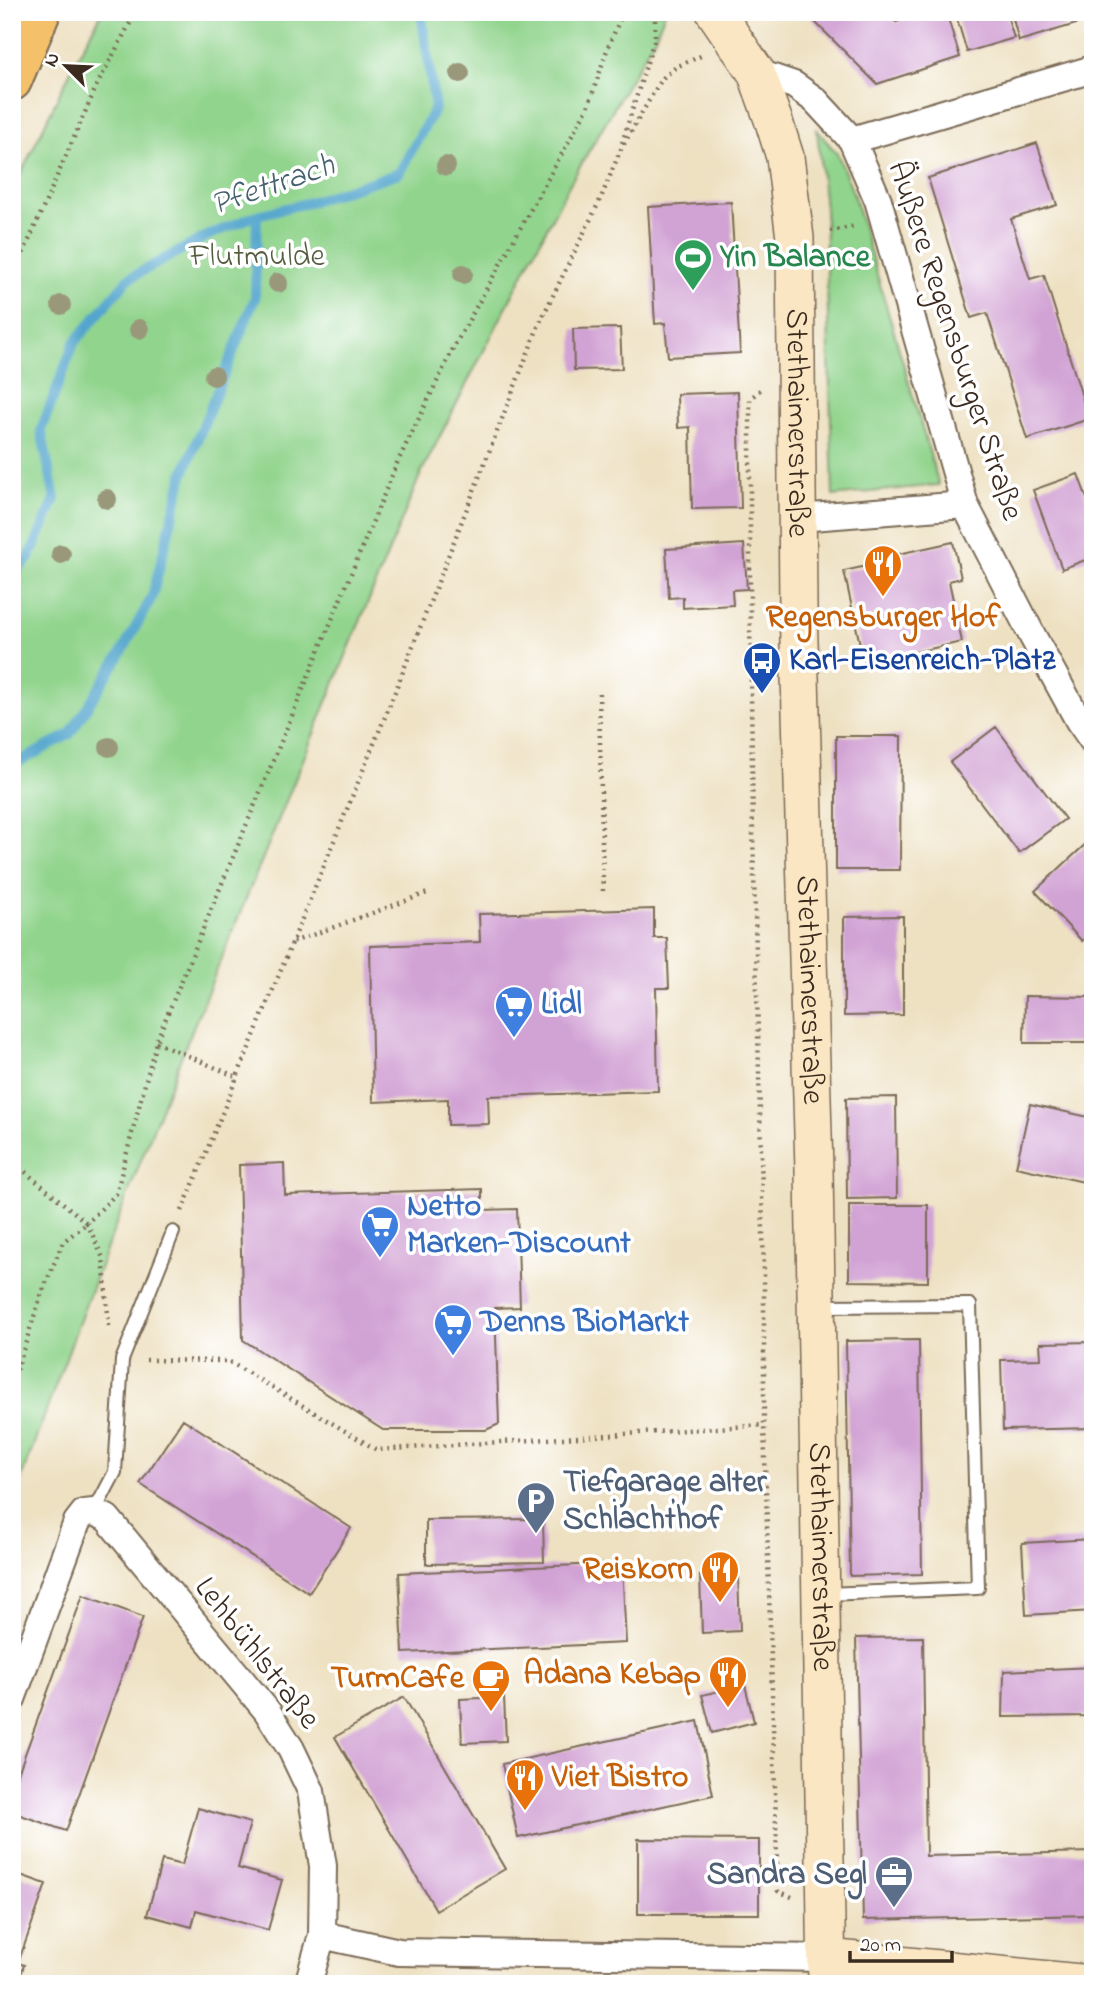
<svg xmlns="http://www.w3.org/2000/svg" width="1105" height="1996" viewBox="0 0 1105 1996" font-family="'Indie Flower',sans-serif">
<style>
.green{fill:#91d48d;stroke:#667f56;stroke-width:2}
.lines{fill:none;stroke-linecap:round;stroke-linejoin:round}
.stream{stroke:#52a5cd;stroke-width:10}
.building{fill:#d1a2d4}
.lane-casing{stroke:#7a6a57;stroke-width:16}
.street-casing{stroke:#7a6a57;stroke-width:30}
.secondary-casing{stroke:#7a6a57;stroke-width:40}
.primary-casing{stroke:#7a6a57;stroke-width:42}
.path{stroke:#7a6a57;stroke-width:4.5;stroke-dasharray:2 5;stroke-linecap:butt}
.lane{stroke:#fff;stroke-width:12}
.street{stroke:#fff;stroke-width:26}
.secondary{stroke:#fbe6c3;stroke-width:37}
.primary{stroke:#f4c16a;stroke-width:38}
.tree{fill:#9a987a}
.labels{text-anchor:middle;dominant-baseline:central;stroke-width:7;stroke-linejoin:round;paint-order:stroke}
.park-label{font-size:32px;fill:#555d3f;stroke:#fff}
.leisure-label{font-size:32px;font-weight:bold;fill:#27864d;stroke:#fff;text-anchor:start}
.street-label{font-size:32px;fill:#3b2a1e;stroke:#fff}
.food-label{font-size:32px;font-weight:bold;fill:#c56008;stroke:#fff;text-anchor:end}
.transit-label{font-size:32px;font-weight:bold;fill:#164399;stroke:#fff;text-anchor:start}
.shop-label{font-size:32px;font-weight:bold;fill:#366cbe;stroke:#fff;text-anchor:start}
.service-label{font-size:32px;font-weight:bold;fill:#4e5e75;stroke:#fff;text-anchor:start}
.water-label{font-size:33px;font-style:italic;fill:#45616d;stroke:#fff}
</style>
<rect width="100%" height="100%" fill="#fff"/>
<filter id="ink" filterUnits="userSpaceOnUse"><feTurbulence type="fractalNoise" baseFrequency=".0143" numOctaves="2"/><feDisplacementMap in="SourceGraphic" scale="14" xChannelSelector="R" yChannelSelector="G"/><feConvolveMatrix kernelMatrix="1 2 1 2 8 2 1 2 1" color-interpolation-filters="sRGB"/></filter>
<filter id="wash" filterUnits="userSpaceOnUse"><feTurbulence type="fractalNoise" baseFrequency=".00686" numOctaves="4" result="noise"/><feDisplacementMap in="SourceGraphic" scale="28" xChannelSelector="R" yChannelSelector="G"/><feGaussianBlur stdDeviation="1.57" result="paint"/><feColorMatrix in="noise" values="0 0 0 0 0 0 0 0 0 0 0 0 0 0 0 0 0 1.4 0 .05"/><feComposite in="paint" operator="in"/></filter>
<g filter="url(#wash)">
<rect width="100%" height="100%" fill="#eee1c2"/>
<path class="green" d="M102 12H665L655 37 568 187 421 473 183 1052 103 1258 12 1503V192L76 60Z
M817 130 838 155 853 193 939 485 833 496 825 209Z"/>
<g class="lines">
<path class="stream" d="M12 576 29 558 55 499 41 430 74 343 128 279 207 236 257 215 307 203 399 173 435 108 421 12
M12 766 70 734 122 652 152 597 183 475 255 298 257 215"/>
</g>
<g id="blocks">
<path class="building" d="M805 12H885L896 22 927 12H946L960 57 877 84Z
M955 12H1006L1014 38 967 52Z
M1011 12H1093V19L1019 41Z
M1037 143 1057 205 1011 219 1030 279 1044 275 1089 419 1027 439 987 313 971 318 928 178Z
M731 202 740 353 668 357 665 323 655 324 648 207Z
M620 328 622 369 574 370 573 329Z
M738 392 741 508 692 509 690 427 678 428 677 394Z
M1078 474 1093 515V557L1062 569 1033 490Z
M953 542 961 578 949 581 962 642 864 663 844 571 889 561V556Z
M744 544 747 589 732 590 733 605 683 608V597L669 598 666 549Z
M996 727 1065 819 1019 853 950 762Z
M836 736H901L900 870H836Z
M1090 840 1093 843V931L1082 941 1035 891Z
M654 909V938H667L669 988H656L658 1091 488 1096 489 1124 448 1125V1099L373 1102 370 946 480 942 479 914Z
M903 916V1015L844 1016V917Z
M1025 996 1093 997V1059H1089V1043H1024Z
M896 1097 897 1198 847 1199 846 1098Z
M1030 1104 1093 1118V1184L1016 1167Z
M284 1163 285 1195 482 1189V1210L517 1209 520 1307 495 1308 499 1424 486 1430H383L243 1340 239 1165Z
M849 1205H928V1282L849 1281Z
M919 1340 922 1574 850 1576 846 1341Z
M1093 1342V1428L1003 1430 1001 1360 1041 1359 1040 1343Z
M183 1419 351 1528 309 1593 140 1484Z
M543 1519 544 1562 426 1564V1520Z
M1093 1539V1611L1026 1615 1022 1543Z
M622 1563 626 1643 403 1653 399 1573Z
M738 1575 740 1631 702 1633 700 1576Z
M83 1595 143 1617 66 1831 12 1812V1790Z
M923 1637 926 1856 1093 1852V1915L863 1920 856 1638Z
M1093 1667V1716L1003 1717 1004 1671Z
M745 1685 754 1722 712 1733 702 1695Z
M404 1697 505 1869 436 1910 335 1737Z
M504 1697 506 1741 462 1743 460 1699Z
M698 1721 713 1795 518 1838 502 1764Z
M198 1808 250 1823 238 1868 282 1880 268 1930 196 1910 192 1927 147 1915 162 1860 182 1865Z
M638 1839 759 1840V1914H638Z
M12 1872 46 1884 18 1963 24 1965 18 1984H12Z"/>
</g>
</g>
<g filter="url(#ink)">
<use href="#blocks" fill-opacity="0" stroke="#7a6a57" stroke-width="2"/>
<g class="lines">
<defs>
<path id="lane" d="M820 1306 970 1305 978 1588 825 1594
M94 1512 115 1472 122 1360 173 1232"/>
<path id="street" d="M756 72 794 85 815 100 852 140 878 200 965 505 1033 637 1079 721 1093 741
M852 140 1093 69
M798 518 965 505
M12 1699 77 1522 84 1513 94 1512 107 1518 267 1711 291 1749 311 1791 323 1866 322 1935 308 1984
M322 1935 399 1952 827 1958"/>
<g id="secondary">
<path id="s1" d="M715 12 756 72 774 122 785 157 795 238 798 606 814 1169 827 1984"/>
<path d="M827 1958 1090 1984"/>
</g>
<path id="primary" d="M12 81 41 12"/>
</defs>
<use href="#lane" class="lane-casing"/>
<use href="#street" class="street-casing"/>
<use href="#secondary" class="secondary-casing"/>
<use href="#primary" class="primary-casing"/>
<path class="path" d="M622 143 655 37V20L647 12
M830 231 856 226
M12 279 97 85 136 12
M760 390 750 399V622L753 834 764 1273V1425L778 1891 792 1897
M599 693 603 891
M293 942 430 892
M156 1042 237 1077
M12 1167 24 1171 87 1223 63 1242 41 1295 12 1385
M182 1211 389 707 540 322 601 198 620 151 655 90 663 78 676 67 703 55
M109 1326 103 1258 87 1223 116 1194 156 1042 398 461 455 345 588 107 607 50 623 12
M146 1360 228 1361 377 1450 764 1425"/>
<use href="#lane" class="lane"/>
<use href="#street" class="street"/>
<use href="#secondary" class="secondary"/>
<use href="#primary" class="primary"/>
</g>
<g class="tree">
<circle cx="460" cy="73" r="10"/>
<circle cx="446" cy="166" r="10"/>
<circle cx="463" cy="274" r="10"/>
<circle cx="278" cy="283" r="10"/>
<circle cx="61" cy="305" r="10"/>
<circle cx="139" cy="329" r="10"/>
<circle cx="214" cy="376" r="10"/>
<circle cx="107" cy="499" r="10"/>
<circle cx="61" cy="554" r="10"/>
<circle cx="109" cy="747" r="10"/>
</g>
</g>
<defs>
<symbol id="stadium-pin" viewBox="-11 -11 22 30"><path d="M0 17L-7.5 6A9.5 9.5 0 1 1 7.5 6Z" fill="#2e9e5b" stroke="#fff"/><path d="M0-5a6.5 5 0 1 0 0 10a6.5 5 0 1 0 0-10ZM-3.5-1.8h7v3.6h-7Z" fill="#fff"/></symbol>
<symbol id="restaurant-pin" viewBox="-11 -11 22 30"><path d="M0 17L-7.5 6A9.5 9.5 0 1 1 7.5 6Z" fill="#e8710a" stroke="#fff"/><path d="M-5-6h1v4h1v-4h1v4h1v-4h1v5L-1.5 .5V6h-2V.5L-5-1ZM5-6V6H3V1.5H1.5Q1.5-4 5-6Z" fill="#fff"/></symbol>
<symbol id="bus-pin" viewBox="-11 -11 22 30"><path d="M0 17L-7.5 6A9.5 9.5 0 1 1 7.5 6Z" fill="#1a4fb4" stroke="#fff"/><path d="M-5-6H5V4H4V6H2V4H-2V6H-4V4H-5ZM-3.5-4V0h7V-4ZM-3.5 1.2v1.5H-2V1.2ZM2 1.2v1.5H3.5V1.2Z" fill="#fff"/></symbol>
<symbol id="supermarket-pin" viewBox="-11 -11 22 30"><path d="M0 17L-7.5 6A9.5 9.5 0 1 1 7.5 6Z" fill="#3f7fe0" stroke="#fff"/><path d="M-6-5.5h2.5l.6 2H6L4.5 2H-2.5L-4.4-4H-6ZM-1.5 3.2a1.3 1.3 0 1 0 .1 0ZM3 3.2a1.3 1.3 0 1 0 .1 0Z" fill="#fff"/></symbol>
<symbol id="parking-pin" viewBox="-11 -11 22 30"><path d="M0 17L-7.5 6A9.5 9.5 0 1 1 7.5 6Z" fill="#5c6f8a" stroke="#fff"/><path d="M-3.5-5.5H1a3.5 3.5 0 0 1 0 7H-1V5.5H-3.5ZM-1-3.4V-.6H.8a1.4 1.4 0 0 0 0-2.8Z" fill="#fff"/></symbol>
<symbol id="cafe-pin" viewBox="-11 -11 22 30"><path d="M0 17L-7.5 6A9.5 9.5 0 1 1 7.5 6Z" fill="#e8710a" stroke="#fff"/><path d="M-5.5-4.5H6V0H3Q3 3.5 0 3.5H-2.5Q-5.5 3.5-5.5 0ZM3-3.2v2h1.7v-2ZM-6 4.5H4V6H-6Z" fill="#fff"/></symbol>
<symbol id="office-pin" viewBox="-11 -11 22 30"><path d="M0 17L-7.5 6A9.5 9.5 0 1 1 7.5 6Z" fill="#5c6f8a" stroke="#fff"/><path d="M-6-3h4V-5.5h4V-3h4V5H-6ZM-1-4.5V-3h2v-1.5ZM-6 0V1H6V0Z" fill="#fff"/></symbol>
</defs>
<g fill-rule="evenodd">
<use href="#stadium-pin" x="671" y="236" width="44" height="60"/>
<use href="#restaurant-pin" x="861" y="542" width="44" height="60"/>
<use href="#bus-pin" x="740" y="639" width="44" height="60"/>
<use href="#supermarket-pin" x="492" y="983" width="44" height="60"/>
<use href="#supermarket-pin" x="358" y="1203" width="44" height="60"/>
<use href="#supermarket-pin" x="431" y="1301" width="44" height="60"/>
<use href="#parking-pin" x="514" y="1479" width="44" height="60"/>
<use href="#restaurant-pin" x="698" y="1548" width="44" height="60"/>
<use href="#restaurant-pin" x="706" y="1653" width="44" height="60"/>
<use href="#cafe-pin" x="469" y="1657" width="44" height="60"/>
<use href="#restaurant-pin" x="503" y="1756" width="44" height="60"/>
<use href="#office-pin" x="872" y="1853" width="44" height="60"/>
</g>
<g class="labels">
<g class="park-label">
<text x="257" y="257">Flutmulde</text>
</g>
<g class="leisure-label">
<text x="720" y="258">Yin Balance</text>
</g>
<g class="street-label">
<text transform="translate(954 341) rotate(72)">Äußere Regensburger Straße</text>
<text stroke="none"><textPath href="#s1" startOffset="429">Stethaimerstraße</textPath></text>
<text stroke="none"><textPath href="#s1" startOffset="996">Stethaimerstraße</textPath></text>
<text stroke="none"><textPath href="#s1" startOffset="1563">Stethaimerstraße</textPath></text>
<text transform="translate(256 1654) rotate(52)">Lehbühlstraße</text>
</g>
<g class="food-label">
<text x="883" y="618" text-anchor="middle">Regensburger Hof</text>
<text x="693" y="1570">Reiskorn</text>
<text x="701" y="1675">Adana Kebap</text>
<text x="464" y="1679">TurmCafe</text>
<text x="552" y="1778" text-anchor="start">Viet Bistro</text>
</g>
<g class="transit-label">
<text x="789" y="661">Karl-Eisenreich-Platz</text>
</g>
<g class="shop-label">
<text x="541" y="1005">Lidl</text>
<text x="407" y="1207">Netto<tspan x="407" dy="37">Marken-Discount</tspan></text>
<text x="480" y="1323">Denns BioMarkt</text>
</g>
<g class="service-label">
<text x="563" y="1483">Tiefgarage alter<tspan x="563" dy="37">Schlachthof</tspan></text>
<text x="867" y="1875" text-anchor="end">Sandra Segl</text>
</g>
<g class="water-label">
<text transform="translate(273 186) rotate(-19)">Pfettrach</text>
</g>
</g>
<rect width="1105" height="1996" fill="none" stroke="#fff" stroke-width="42"/>
<g transform="translate(66 66) rotate(294)" stroke="#ffffff" stroke-width="5" paint-order="stroke">
<path d="M0-5L12 26L0 18L-12 26Z" fill="#3b2a1e"/>
<text y="-10" font-size="19" font-weight="bold" text-anchor="middle" fill="#3b2a1e">N</text>
</g>
<path d="M850 1951v10h102v-10" fill="none" stroke="#3b2a1e" stroke-width="3.5"/>
<text x="860" y="1951" font-size="21" fill="#3b2a1e" stroke="#ffffff" stroke-width="5" paint-order="stroke">20 m</text>
</svg>
